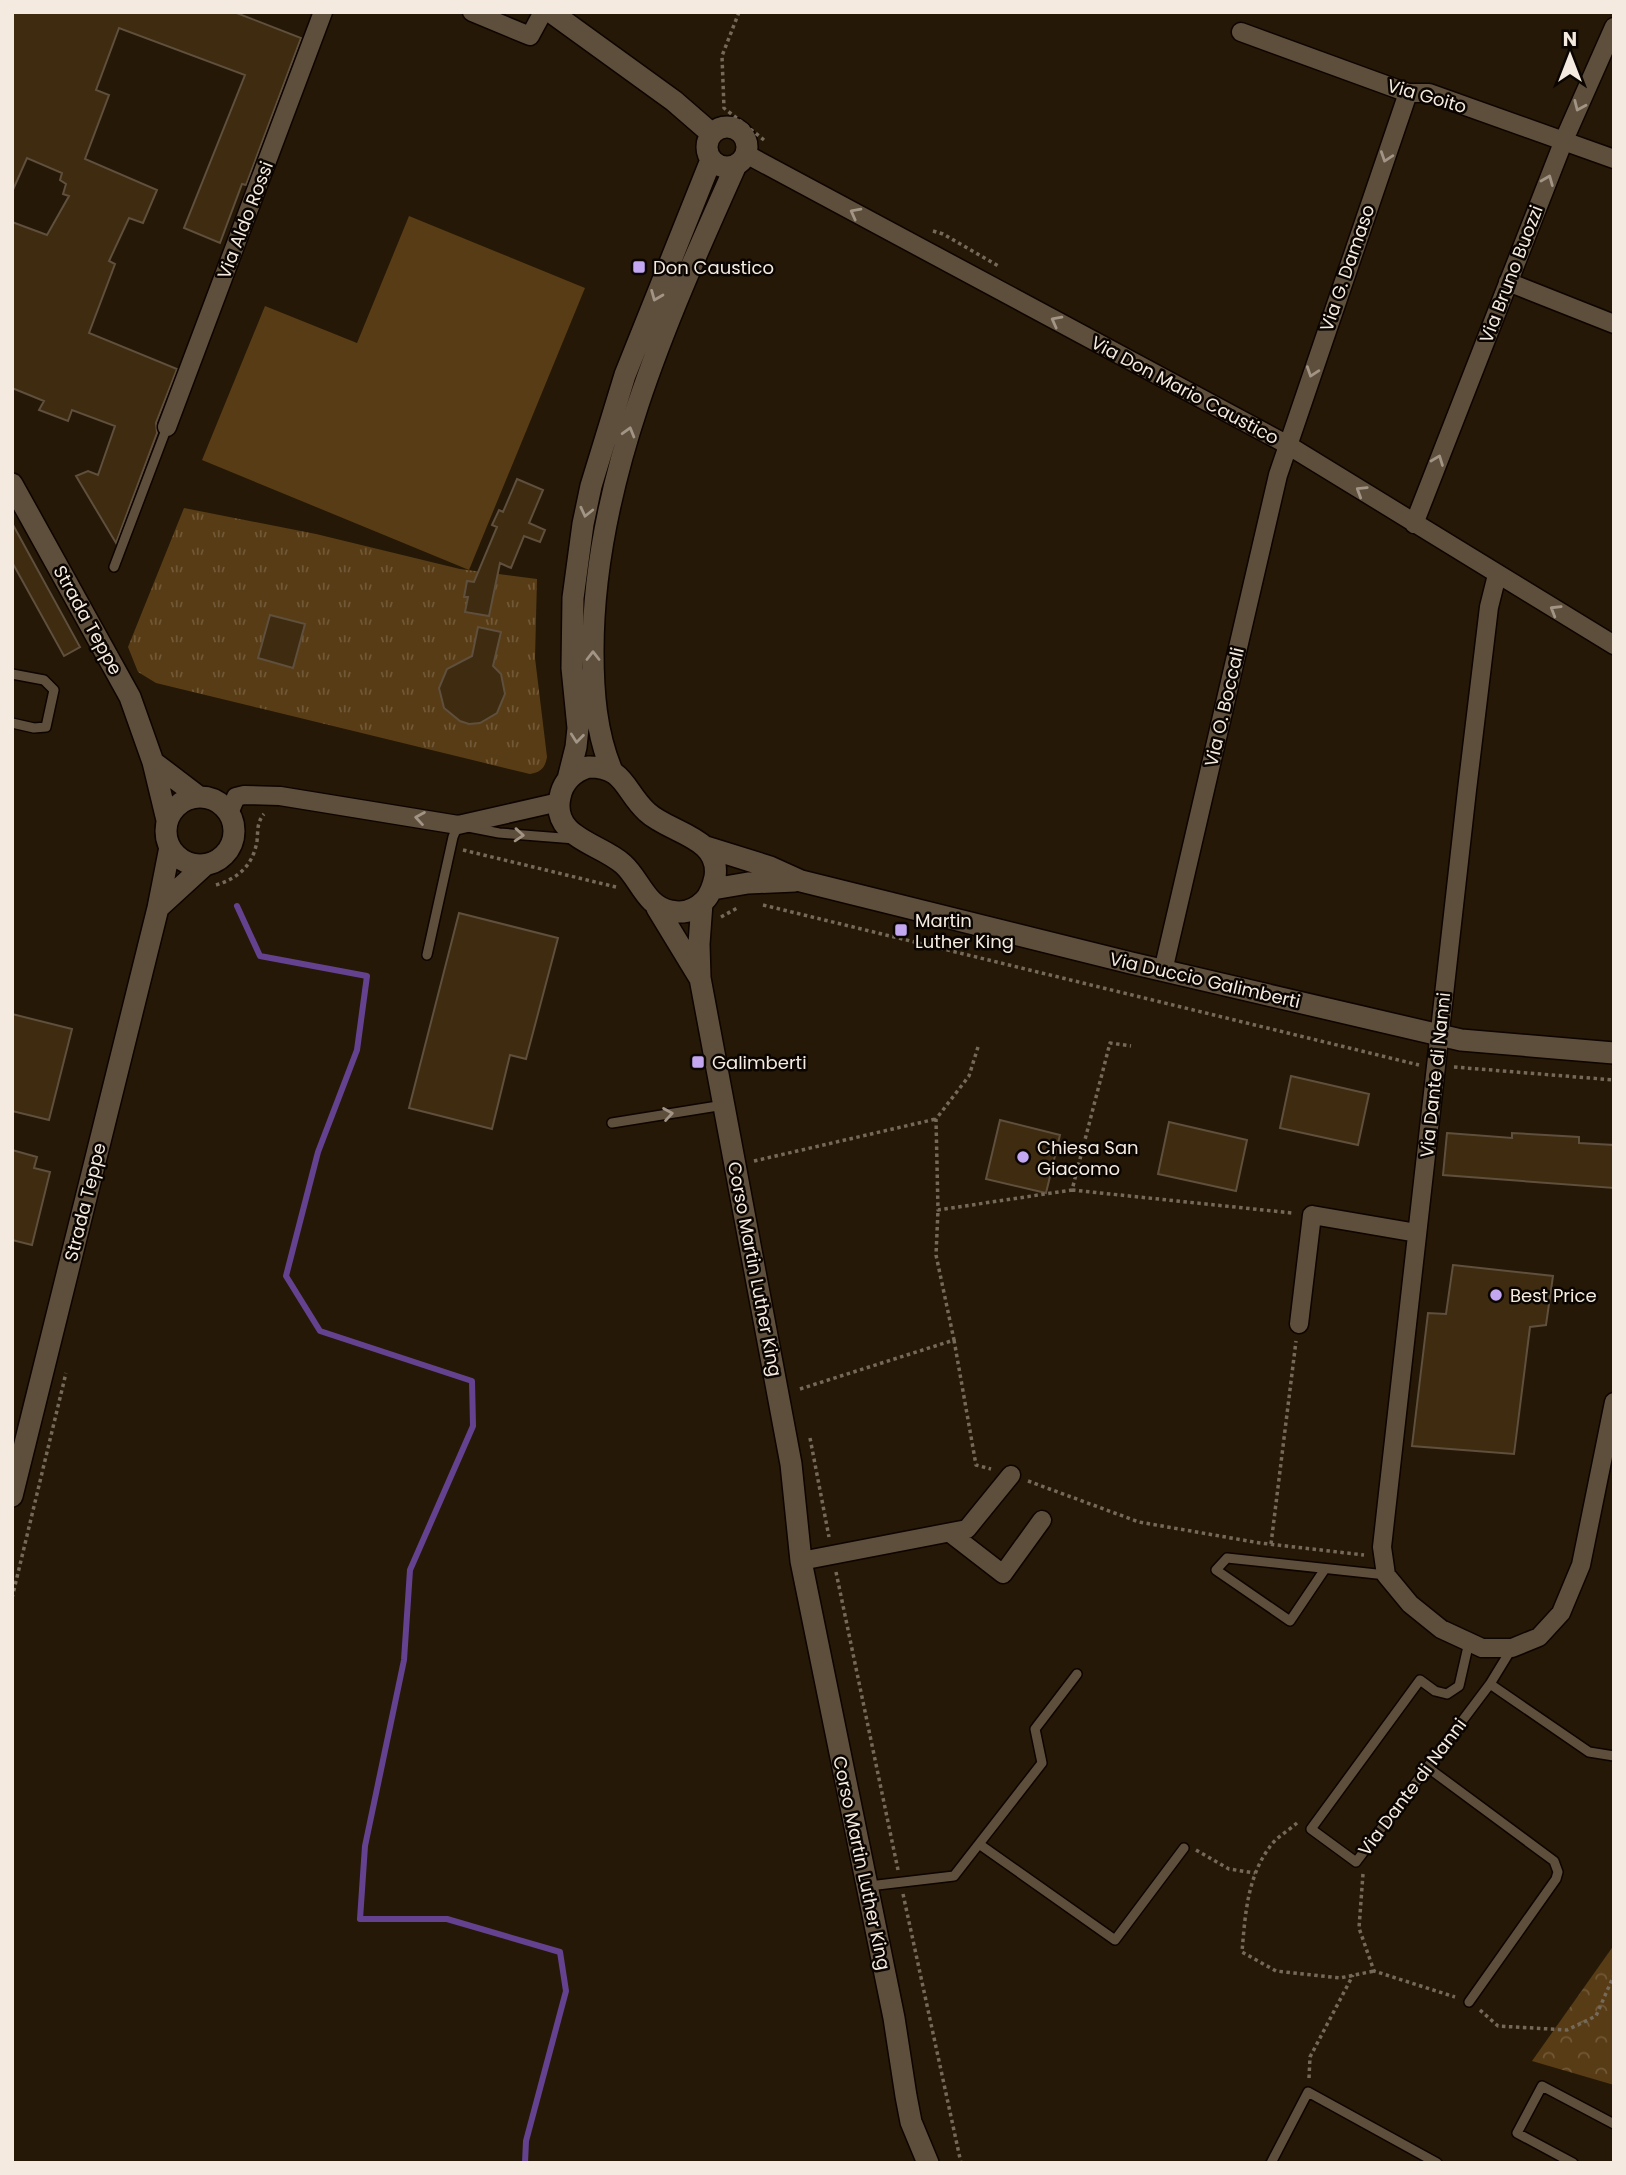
<svg xmlns="http://www.w3.org/2000/svg" width="1626" height="2175" viewBox="0 0 1626 2175" font-family="Poppins,sans-serif">
<style>
.grass{fill:url(#grass-tufts)}
.park{fill:url(#park-crowns)}
.pitch{fill:#583c15}
.lines{fill:none;stroke-linecap:round;stroke-linejoin:round}
.stream{stroke:#64428f;stroke-width:6}
.building{fill:#3e2b10;stroke:#5f4f3d;stroke-width:2}
.lane-casing{stroke:#0e0400;stroke-width:12}
.street-casing{stroke:#0e0400;stroke-width:21}
.secondary-casing{stroke:#0e0400;stroke-width:24}
.path{stroke:#75695a;stroke-width:3.5;stroke-dasharray:3.5 3.5;stroke-linecap:butt}
.lane{stroke:#5e4f3c;stroke-width:9}
.street{stroke:#5e4f3c;stroke-width:18}
.secondary{stroke:#5e4f3c;stroke-width:21}
.oneway{stroke:#a29585}
.poi-dot{fill:#c4a7f1;stroke:#0a0501;stroke-width:2.5}
.labels{text-anchor:middle;dominant-baseline:central;stroke-width:5;stroke-linejoin:round;paint-order:stroke}
.street-label{font-size:18px;fill:#f4eadf;stroke:#0a0501}
.poi-label{font-size:18px;fill:#f4eadf;stroke:#0a0501;text-anchor:start}
</style>
<defs>
<pattern id="grass-tufts" width="24" height="20" patternUnits="userSpaceOnUse" patternTransform="scale(1.75)"><rect width="24" height="20" fill="#583c15"/><path d="M3 7l-1-3M5 7V3M7 7l1-3M15 17l-1-3M17 17v-4M19 17l1-3" fill="none" stroke="#715837"/></pattern>
<pattern id="park-crowns" width="20" height="18" patternUnits="userSpaceOnUse" patternTransform="scale(1.75)"><rect width="20" height="18" fill="#583c15"/><path d="M2 6a3 3 0 1 1 6 0M12 15a3 3 0 1 1 6 0" fill="none" stroke="#715837"/></pattern>
</defs>
<rect width="100%" height="100%" fill="#251807"/>
<path class="grass" d="M184 508 316 534 460 569 537 579 535 658 547 757C545 768 541 772 530 774L156 683 138 672 128 647Z"/>
<path class="park" d="M1614 1945V2085L1532 2061Z"/>
<path class="pitch" d="M409 216 585 288 469 570 202 460 265 306 357 343Z"/>
<g class="lines">
<path class="stream" d="M237 906 260 956 367 976 357 1050 318 1152 286 1276 320 1331 472 1381 473 1426 410 1570 404 1660 365 1846 360 1919H447L560 1952 566 1991 526 2141 525 2163"/>
</g>
<path class="building" d="M12 12H234L301 38 246 185 242 184 220 243 184 228 245 75 119 28 96 90 109 95 85 159 157 190 143 223 129 218 109 261 115 264 89 333 177 369 156 423 157 433 116 543 76 476 88 471 98 475 115 426 72 410 68 421 39 410 44 401 12 388V222L47 235 69 196 63 194 66 184 60 180 62 173 27 158 12 192Z
M517 479 543 490 529 523 545 530 540 542 524 536 511 568 500 563 489 616 465 612 468 597H464L467 581 474 582 497 527 492 525 499 510 503 512Z
M12 523 80 647 64 656 12 562Z
M270 615 305 624 293 668 258 658Z
M478 627 501 632 493 666 501 674 505 694 497 713 480 723 469 724 460 721 444 708 439 688 447 669 472 656Z
M459 913 558 938 526 1059 510 1055 492 1129 409 1108Z
M12 1014 72 1029 49 1120 12 1111Z
M1291 1076 1369 1094 1358 1145 1280 1128Z
M1000 1120 1060 1135 1046 1193 986 1179Z
M1169 1122 1247 1140 1236 1191 1158 1174Z
M1447 1133 1512 1138V1133L1579 1137V1143L1614 1145V1188L1443 1175Z
M12 1150 37 1157 34 1168 50 1172 32 1245 12 1240Z
M1453 1265 1553 1276 1546 1325 1530 1327 1514 1454 1412 1446 1428 1313 1446 1314Z"/>
<g class="lines">
<defs>
<path id="lane" d="M114 567 167 427
M12 674 44 680 54 690 46 727 34 728 12 723
M427 955 453 837 458 825 499 833 575 839
M612 1123 724 1105
M1325 1569 1290 1621 1216 1570 1227 1558 1386 1575
M1469 1642 1459 1686 1447 1694 1435 1691 1420 1680 1311 1829 1356 1862 1490 1684 1512 1648
M1490 1684 1589 1752 1614 1756
M1427 1767 1554 1861 1558 1872 1556 1879 1469 2002
M979 1844 1115 1940 1184 1848
M869 1886 954 1876 1042 1763 1035 1729 1077 1674
M1271 2163 1308 2092 1437 2163
M1573 2163 1517 2133 1542 2086 1614 2124"/>
<path id="street" d="M472 12 530 36 543 12
M1241 32 1408 93H1429L1614 159
M746 154 1286 444 1614 645
M1508 282 1614 324
M167 427 323 12
M1414 524 1564 140 1614 27
M1497 575 1489 607 1467 790 1382 1547 1386 1575 1410 1604 1441 1629 1482 1648H1512L1539 1637 1561 1613 1581 1565 1614 1402
M229 813 236 797 244 795 280 796 458 825 559 802
M1163 971 1278 475 1408 93
M1299 1324 1312 1215 1417 1233
M950 1533 1003 1574 1042 1520
M801 1561 967 1529 1011 1475"/>
<path id="secondary" d="M551 12 674 101 712 134
M707 147a20 20 0 1 1 40 0a20 20 0 1 1-40 0Z
M12 484 130 697 153 762 167 820
M153 762 199 797
M588 767C625 766 624 791 647 812 669 833 721 837 715 877 713 886 711 894 704 901 695 910 684 914 671 911 646 907 640 879 623 864 600 843 551 838 560 797 563 781 573 772 588 767Z
M612 771C596 733 593 692 593 651 593 482 668 317 736 165
M568 779 576 747 578 728 572 668 573 598 583 524 591 486 625 375 711 160
M166 831a34 34 0 1 1 68 0a34 34 0 1 1-68 0Z
M706 847 770 867 801 881 1131 963 1461 1040 1614 1053
M713 889 748 883 795 881
M702 903 699 944 700 978 791 1464 801 1561 894 2018 906 2096 911 2122 928 2163
M158 908 205 865
M657 908 699 977
M12 1496 158 908 170 847"/>
</defs>
<use href="#lane" class="lane-casing"/>
<use href="#street" class="street-casing"/>
<use href="#secondary" class="secondary-casing"/>
<path class="path" d="M739 12 722 56 724 108 764 140
M933 231 943 234 1000 267
M463 850 616 887
M216 885C239 878 253 865 257 841 258 830 257 822 264 814
M763 905 1419 1065
M721 917 739 907
M978 1047 969 1076 936 1119 938 1210 1072 1190 1110 1043 1131 1046
M1454 1067 1614 1080
M754 1161 936 1119
M1072 1190 1292 1213
M954 1340 976 1465 991 1469
M800 1389 954 1340 936 1255 938 1210
M810 1438 829 1537
M1028 1481 1139 1522 1260 1543 1364 1555
M1271 1544 1296 1341
M836 1572 898 1870
M12 1598 66 1373
M1297 1823C1288 1831 1275 1838 1269 1848 1247 1878 1245 1917 1242 1952L1276 1971 1340 1978 1374 1971
M1196 1850 1229 1869 1255 1873
M1363 1874 1359 1928 1374 1971 1455 1997
M903 1894 961 2163
M1480 2010 1498 2026 1567 2030 1596 2016 1614 1975
M1309 2078 1310 2057 1353 1975"/>
<use href="#lane" class="lane"/>
<use href="#street" class="street"/>
<use href="#secondary" class="secondary"/>
</g>
<defs><path id="oneway-chevron" d="M-2-3.5L2.5 0L-2 3.5" fill="none" stroke-width="1.6" stroke-linecap="round" stroke-linejoin="round" transform="scale(1.75)"/></defs>
<g class="oneway">
<use href="#oneway-chevron" transform="translate(1579 106) rotate(114)"/>
<use href="#oneway-chevron" transform="translate(1386 157) rotate(109)"/>
<use href="#oneway-chevron" transform="translate(1548 180) rotate(-68)"/>
<use href="#oneway-chevron" transform="translate(855 213) rotate(-152)"/>
<use href="#oneway-chevron" transform="translate(656 296) rotate(112)"/>
<use href="#oneway-chevron" transform="translate(1056 321) rotate(-152)"/>
<use href="#oneway-chevron" transform="translate(1312 372) rotate(109)"/>
<use href="#oneway-chevron" transform="translate(629 432) rotate(-74)"/>
<use href="#oneway-chevron" transform="translate(1438 460) rotate(-69)"/>
<use href="#oneway-chevron" transform="translate(1361 491) rotate(-148)"/>
<use href="#oneway-chevron" transform="translate(586 512) rotate(103)"/>
<use href="#oneway-chevron" transform="translate(1555 610) rotate(-149)"/>
<use href="#oneway-chevron" transform="translate(593 656) rotate(-90)"/>
<use href="#oneway-chevron" transform="translate(577 738) rotate(96)"/>
<use href="#oneway-chevron" transform="translate(420 818) rotate(-171)"/>
<use href="#oneway-chevron" transform="translate(519 835) rotate(4)"/>
<use href="#oneway-chevron" transform="translate(668 1114) rotate(-9)"/>
</g>
<g class="poi-dot">
<rect x="632" y="260" width="14" height="14" rx="3.5"/>
<rect x="894" y="923" width="14" height="14" rx="3.5"/>
<rect x="691" y="1055" width="14" height="14" rx="3.5"/>
<circle cx="1023" cy="1157" r="7"/>
<circle cx="1496" cy="1295" r="7"/>
</g>
<g class="labels">
<g class="street-label">
<text transform="translate(1427 96) rotate(16)">Via Goito</text>
<text transform="translate(245 220) rotate(-69)">Via Aldo Rossi</text>
<text transform="translate(1347 268) rotate(-71)">Via G. Damaso</text>
<text transform="translate(1511 274) rotate(-69)">Via Bruno Buozzi</text>
<text transform="translate(1185 390) rotate(28)">Via Don Mario Caustico</text>
<text transform="translate(88 620) rotate(61)">Strada Teppe</text>
<text transform="translate(1224 707) rotate(-77)">Via O. Boccali</text>
<text transform="translate(1205 980) rotate(13)">Via Duccio Galimberti</text>
<text transform="translate(1435 1075) rotate(-84)">Via Dante di Nanni</text>
<text transform="translate(85 1202) rotate(-76)">Strada Teppe</text>
<text transform="translate(755 1269) rotate(79)">Corso Martin Luther King</text>
<text transform="translate(1412 1787) rotate(-53)">Via Dante di Nanni</text>
<text transform="translate(862 1863) rotate(78)">Corso Martin Luther King</text>
</g>
<g class="poi-label">
<text x="653" y="267">Don Caustico</text>
<text x="915" y="920">Martin<tspan x="915" dy="21">Luther King</tspan></text>
<text x="712" y="1062">Galimberti</text>
<text x="1037" y="1147">Chiesa San<tspan x="1037" dy="21">Giacomo</tspan></text>
<text x="1510" y="1295">Best Price</text>
</g>
</g>
<rect width="1626" height="2175" fill="none" stroke="#f4eadf" stroke-width="28"/>
<g transform="translate(1570 56)" stroke="#0a0501" stroke-width="5" paint-order="stroke">
<path d="M0-5L12 26L0 18L-12 26Z" fill="#f4eadf"/>
<text y="-10" font-size="19" font-weight="bold" text-anchor="middle" fill="#f4eadf">N</text>
</g>
</svg>
